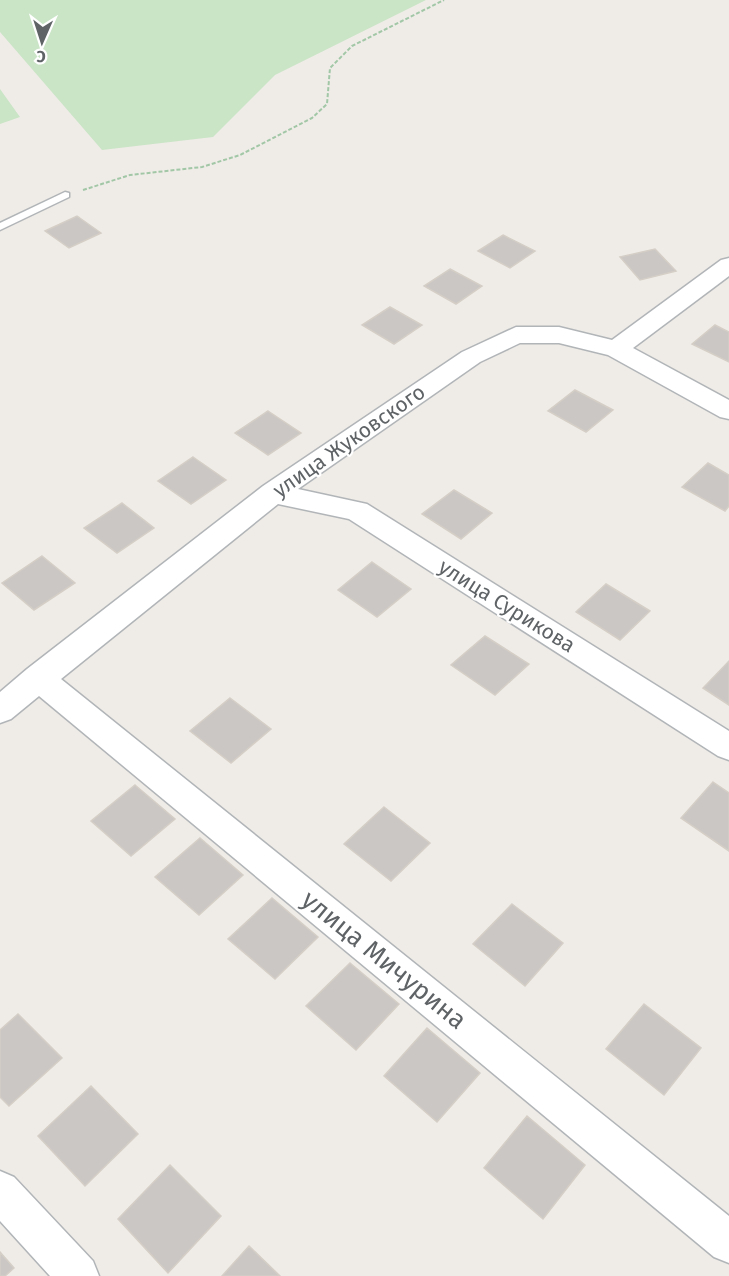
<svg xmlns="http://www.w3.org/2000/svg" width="729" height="1276" viewBox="0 0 729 1276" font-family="'Fira Sans',sans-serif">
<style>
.green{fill:#cae4c6}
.building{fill:#cbc7c4;stroke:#d4cec6;stroke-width:1.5}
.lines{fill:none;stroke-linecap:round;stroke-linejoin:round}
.service-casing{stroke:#b2b5b8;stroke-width:3}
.minor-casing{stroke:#b2b5b8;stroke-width:3}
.path{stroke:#a2c7a7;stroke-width:2;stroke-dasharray:4 2;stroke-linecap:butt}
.service{fill:#fff;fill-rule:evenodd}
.minor{fill:#fff;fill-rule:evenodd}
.labels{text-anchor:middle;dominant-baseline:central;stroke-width:4.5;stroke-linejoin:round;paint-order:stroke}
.street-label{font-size:21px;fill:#5f6366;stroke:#fff}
.near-street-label{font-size:26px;fill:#5f6366;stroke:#fff}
</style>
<rect width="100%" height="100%" fill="#efece7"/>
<path class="green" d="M0 0H426L275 75 213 137 102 150 0 32Z
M0 89 20 117 0 124Z"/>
<path class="building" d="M77 216 101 233 69 248 45 231Z
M503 235 535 251 510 268 478 251Z
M655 249 676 271 640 280 620 257Z
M450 269 482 286 456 304 424 286Z
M390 307 422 325 394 344 362 325Z
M715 325 729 332V362L692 344Z
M575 390 613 410 586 432 548 411Z
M268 411 301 433 268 455 235 433Z
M193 457 226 480 191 504 158 481Z
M708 463 729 475V506L725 511 682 487Z
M454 490 492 513 461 539 422 514Z
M122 503 154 528 117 553 84 528Z
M42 556 75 583 34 610 2 583Z
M372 562 411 589 377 617 338 590Z
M606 584 650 611 620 640 576 612Z
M485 636 529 664 495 695 451 665Z
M729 661V705L703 688Z
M230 698 271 729 231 763 190 731Z
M713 782 729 793V851L681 818Z
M135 785 175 819 131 856 91 821Z
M384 807 430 843 391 881 344 844Z
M200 838 243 875 199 915 155 877Z
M272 898 318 937 275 979 228 939Z
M512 904 563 943 525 986 473 944Z
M350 963 399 1004 356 1050 306 1006Z
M644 1004 701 1048 664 1095 606 1049Z
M18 1014 62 1058 9 1106 0 1097V1030Z
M427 1028 480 1073 437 1122 384 1076Z
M91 1086 138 1134 85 1186 38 1136Z
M527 1116 585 1165 543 1219 484 1168Z
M170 1165 221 1216 168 1273 118 1219Z
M249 1246 280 1276H222Z
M0 1252 14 1268 5 1276H0Z"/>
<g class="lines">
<defs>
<path id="service" d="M65 192 69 193V197L0 230V223Z"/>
<path id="minor" d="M729 258V276L633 348 729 400V419L720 417 608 355 559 343H520L480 362 298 489 367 504 729 731V760L718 756 349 519 278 504 61 679 729 1216V1263L714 1257 39 696 11 719 0 723V692L27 669 263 486 462 352 516 327H559L612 340 721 260Z
M0 1171 14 1177 93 1261 99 1276H50L0 1221Z"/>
</defs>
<use href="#service" class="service-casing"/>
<use href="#minor" class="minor-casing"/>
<path class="path" d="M83 190 130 175 202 167 240 155 312 118 327 104 330 68 352 46 444 0"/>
<use href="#service" class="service"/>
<use href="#minor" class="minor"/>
</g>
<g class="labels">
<g class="street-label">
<text transform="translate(349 441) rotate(-35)">улица Жуковского</text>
<text transform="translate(507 606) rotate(32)">улица Сурикова</text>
</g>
<g class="near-street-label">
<text transform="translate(384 960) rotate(39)">улица Мичурина</text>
</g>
</g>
<g transform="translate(42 42) rotate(183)" stroke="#ffffff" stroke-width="4.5" paint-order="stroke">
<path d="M0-4.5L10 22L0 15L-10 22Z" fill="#5f6366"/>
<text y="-9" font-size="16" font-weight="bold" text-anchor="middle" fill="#5f6366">С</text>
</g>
</svg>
